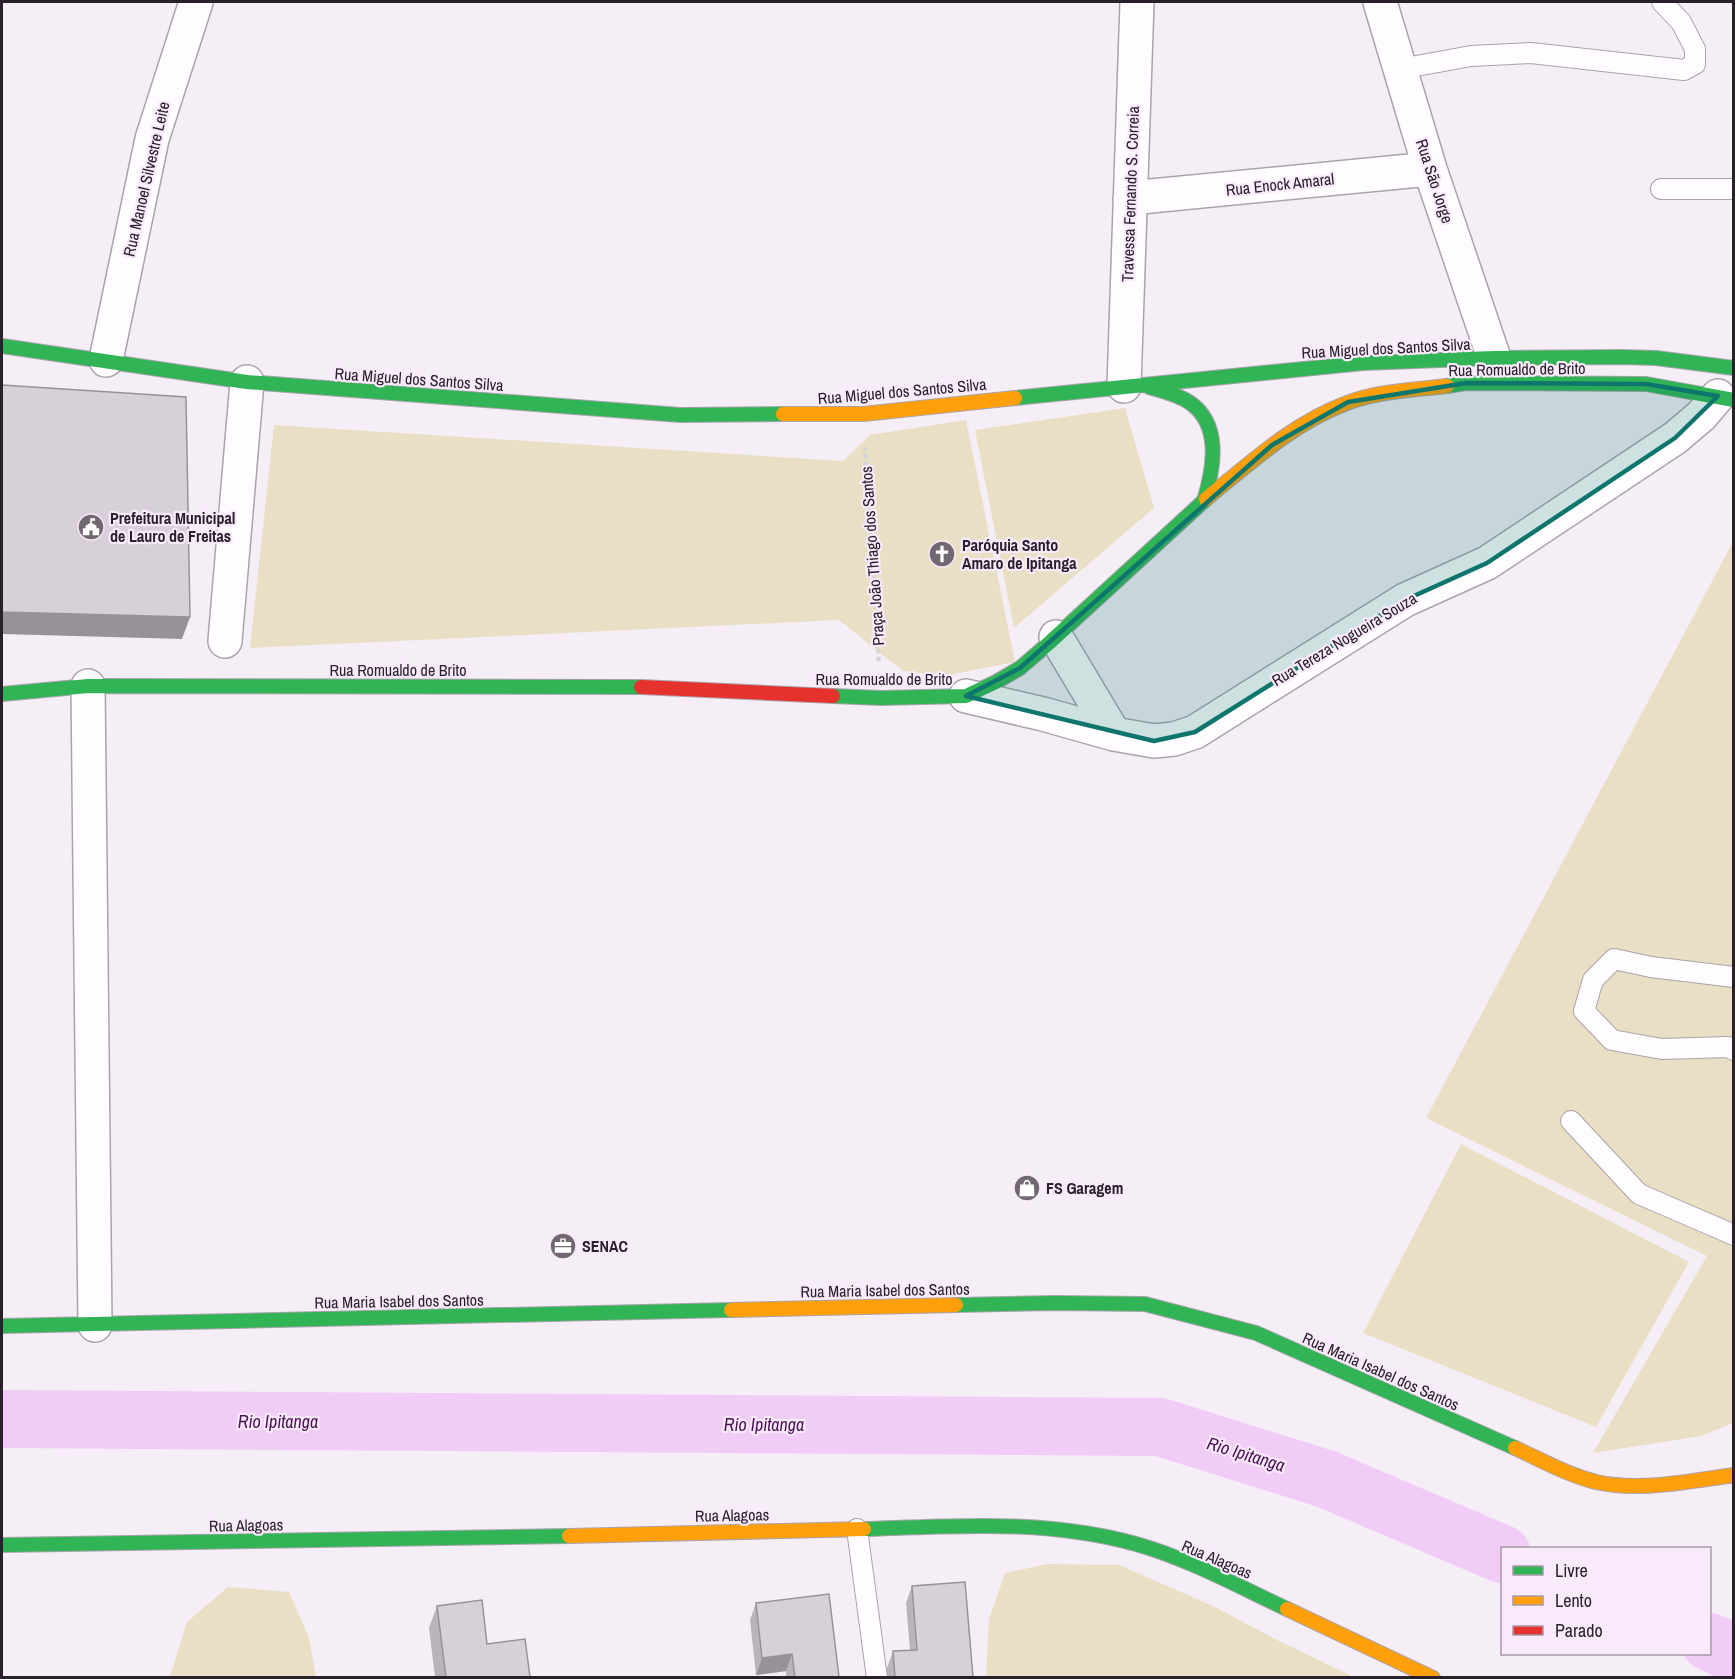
<svg xmlns="http://www.w3.org/2000/svg" width="1735" height="1679" viewBox="0 0 1735 1679" font-family="'Archivo Narrow',sans-serif">
<style>
.green{fill:#e9dfc4}
.lines{fill:none;stroke-linecap:round;stroke-linejoin:round}
.river{stroke:#f0ccf6;stroke-width:58}
.lane-casing{stroke:#aba3ac;stroke-width:22}
.street-casing{stroke:#aba3ac;stroke-width:36}
.fast-casing{stroke:#aba3ac;stroke-width:16}
.slow-casing{stroke:#aba3ac;stroke-width:16}
.jam-casing{stroke:#aba3ac;stroke-width:16}
.path{stroke:#d6d4d6;stroke-width:4;stroke-dasharray:4.5 3;stroke-linecap:butt}
.lane{stroke:#fefcfe;stroke-width:20}
.street{stroke:#fefcfe;stroke-width:33}
.fast{stroke:#30b455;stroke-width:14}
.slow{stroke:#ff9f0a;stroke-width:14}
.jam{stroke:#e5322d;stroke-width:14}
.wall{fill:#bab3bb}
.shaded-wall{fill:#979298}
.building{fill:#d8d0d9;stroke:#979298;stroke-width:1.5}
.marked{fill:#0f766e;fill-opacity:0.2;stroke:#0f766e;stroke-width:4.5;stroke-linejoin:round}
.labels{text-anchor:middle;dominant-baseline:central;stroke-width:4.5;stroke-linejoin:round;paint-order:stroke}
.street-label{font-size:16px;fill:#29202b;stroke:#f9eafb}
.poi-label{font-size:16px;font-weight:bold;fill:#29202b;stroke:#f9eafb;text-anchor:start}
.water-label{font-size:18px;font-style:italic;fill:#4a1155;stroke:#f9eafb}
</style>
<rect width="100%" height="100%" fill="#f6eef7"/>
<path class="green" d="M1125 408 1154 508 1014 628 975 430Z
M966 420 1015 662 944 676 903 671 839 620 250 648 274 425 843 461 870 435Z
M1733 542V1423L1701 1436 1593 1453 1707 1256 1426 1118Z
M1461 1144 1689 1262 1596 1427 1363 1333Z
M1048 1564 1119 1565 1211 1605 1279 1641 1354 1677H986L989 1619 1005 1573Z
M228 1587 289 1592 309 1638 316 1677H170L187 1622Z"/>
<g class="lines">
<path class="river" d="M2 1419 1160 1427 1326 1479 1502 1554
M1710 1642 1734 1653"/>
<defs>
<path id="lane" d="M1400 69 1471 56 1531 53 1684 70 1695 64V49L1681 22 1662 2
M1661 189H1734
M1734 977 1651 967 1614 959 1593 980 1584 1011 1612 1040 1662 1049 1728 1047 1734 1050
M1571 1121 1639 1194 1734 1235
M857 1529 877 1678"/>
<path id="street" d="M1380 2 1430 169 1494 358
M1130 198 1430 169
M106 360 152 139 196 2
M1124 386 1137 2
M1056 637 1114 734
M225 641 247 382
M88 686 95 1325
M966 696 1043 714 1114 734 1154 741 1174 739 1195 732 1405 600 1487 563 1675 438 1701 416 1718 396"/>
<path id="fast" d="M2 346 247 382 680 415 783 414
M1447 386 1466 383 1646 384 1734 400
M1149 387C1162 391 1177 394 1189 402 1222 424 1214 468 1204 501
M1015 398 1363 363 1494 358 1621 357 1656 358 1734 368
M2 694 88 686 641 687
M833 696 881 698 966 696 996 682 1020 668 1049 643 1206 499
M956 1305 1055 1303 1145 1304 1256 1333 1515 1448
M2 1326 731 1310
M864 1529C955 1526 1047 1519 1136 1544 1189 1559 1238 1586 1287 1609
M2 1545 569 1536"/>
<path id="slow" d="M783 414H863L1015 398
M1206 499C1250 463 1293 423 1347 403 1378 391 1414 390 1447 386
M731 1310 956 1305
M1515 1448C1541 1460 1568 1475 1596 1482 1641 1492 1689 1481 1734 1475
M569 1536 864 1529
M1287 1609 1433 1678"/>
<path id="jam" d="M641 687 833 696"/>
</defs>
<use href="#lane" class="lane-casing"/>
<use href="#street" class="street-casing"/>
<use href="#fast" class="fast-casing"/>
<use href="#slow" class="slow-casing"/>
<use href="#jam" class="jam-casing"/>
<path class="path" d="M865 447 879 664"/>
<use href="#lane" class="lane"/>
<use href="#street" class="street"/>
<use href="#fast" class="fast"/>
<use href="#slow" class="slow"/>
<use href="#jam" class="jam"/>
</g>
<path class="wall" d="M912 1586 973 1677H887V1668L893 1651 910 1650 906 1603Z
M756 1603 839 1677H786V1671L756 1675 750 1620Z
M437 1606 487 1644 530 1677H435L429 1628Z"/>
<path class="shaded-wall" d="M2 612 190 617 182 639 2 634Z
M792 1654 786 1671 756 1675 762 1658Z"/>
<path class="building" d="M2 385 186 397 190 617 2 612Z
M965 1582 973 1677H895L893 1651 917 1650 912 1586Z
M829 1594 839 1677H795L792 1654 762 1658 756 1603Z
M482 1600 487 1644 525 1639 530 1677H446L437 1606Z"/>
<path class="marked" d="M1466 383 1646 384 1718 396 1675 438 1487 563 1405 600 1195 732 1154 741 966 696 1020 668 1272 445 1348 402Z"/>
<defs>
<symbol id="civic-disc" viewBox="-11 -11 22 22"><circle r="9.5" fill="#716872" stroke="#f9eafb"/><path d="M-.6-6.5H3V-4.5H.6V-3L4-1V1h2V6H-6V1h2V-1L-.6-3ZM-1.2 2.5V6h2.4V2.5Z" fill="#fff"/></symbol>
<symbol id="church-disc" viewBox="-11 -11 22 22"><circle r="9.5" fill="#716872" stroke="#f9eafb"/><path d="M-1.2-6h2.4v3.5h3.3v2.4h-3.3V6h-2.4V-.1h-3.3v-2.4h3.3Z" fill="#fff"/></symbol>
<symbol id="shop-disc" viewBox="-11 -11 22 22"><circle r="9.5" fill="#716872" stroke="#f9eafb"/><path d="M-5-2.5h2.3a2.7 3.5 0 0 1 5.4 0H5L5.5 6h-11ZM-1.5-2.5h3a1.5 2.3 0 0 0-3 0Z" fill="#fff"/></symbol>
<symbol id="office-disc" viewBox="-11 -11 22 22"><circle r="9.5" fill="#716872" stroke="#f9eafb"/><path d="M-6-3h4V-5.5h4V-3h4V5H-6ZM-1-4.5V-3h2v-1.5ZM-6 0V1H6V0Z" fill="#fff"/></symbol>
</defs>
<g fill-rule="evenodd">
<use href="#civic-disc" x="76" y="512" width="30" height="30"/>
<use href="#church-disc" x="927" y="539" width="30" height="30"/>
<use href="#shop-disc" x="1012" y="1173" width="30" height="30"/>
<use href="#office-disc" x="548" y="1231" width="30" height="30"/>
</g>
<g class="labels">
<g class="street-label">
<text transform="translate(146 179) rotate(-77)">Rua Manoel Silvestre Leite</text>
<text transform="translate(1435 181) rotate(72)">Rua São Jorge</text>
<text transform="translate(1280 184) rotate(-6)">Rua Enock Amaral</text>
<text transform="translate(1130 194) rotate(-88)">Travessa Fernando S. Correia</text>
<text transform="translate(1386 348) rotate(-3)">Rua Miguel dos Santos Silva</text>
<text transform="translate(1517 369) rotate(-1)">Rua Romualdo de Brito</text>
<text transform="translate(419 379) rotate(4)">Rua Miguel dos Santos Silva</text>
<text transform="translate(902 391) rotate(-5)">Rua Miguel dos Santos Silva</text>
<text transform="translate(872 556) rotate(-94)">Praça João Thiago dos Santos</text>
<text transform="translate(1344 639) rotate(-31)">Rua Tereza Nogueira Souza</text>
<text x="398" y="670">Rua Romualdo de Brito</text>
<text x="884" y="679">Rua Romualdo de Brito</text>
<text transform="translate(885 1290) rotate(-1)">Rua Maria Isabel dos Santos</text>
<text transform="translate(399 1301) rotate(-1)">Rua Maria Isabel dos Santos</text>
<text transform="translate(1381 1371) rotate(24)">Rua Maria Isabel dos Santos</text>
<text transform="translate(732 1515) rotate(-1)">Rua Alagoas</text>
<text transform="translate(246 1525) rotate(-1)">Rua Alagoas</text>
<text transform="translate(1217 1559) rotate(23)">Rua Alagoas</text>
</g>
<g class="poi-label">
<text x="110" y="518">Prefeitura Municipal<tspan x="110" dy="18">de Lauro de Freitas</tspan></text>
<text x="962" y="545">Paróquia Santo<tspan x="962" dy="18">Amaro de Ipitanga</tspan></text>
<text x="1046" y="1188">FS Garagem</text>
<text x="582" y="1246">SENAC</text>
</g>
<g class="water-label">
<text x="278" y="1421">Rio Ipitanga</text>
<text x="764" y="1424">Rio Ipitanga</text>
<text transform="translate(1246 1454) rotate(17)">Rio Ipitanga</text>
</g>
</g>
<rect width="1735" height="1679" fill="none" stroke="#29202b" stroke-width="6"/>
<rect x="1501" y="1547" width="210" height="108" fill="#f9eafb" stroke="#a699a8" stroke-width="1.5"/>
<rect x="1513" y="1566" width="30" height="9" fill="#30b455" stroke="#a699a8" stroke-width="1.5"/>
<text x="1555" y="1577" font-size="18" fill="#29202b">Livre</text>
<rect x="1513" y="1596" width="30" height="9" fill="#ff9f0a" stroke="#a699a8" stroke-width="1.5"/>
<text x="1555" y="1607" font-size="18" fill="#29202b">Lento</text>
<rect x="1513" y="1626" width="30" height="9" fill="#e5322d" stroke="#a699a8" stroke-width="1.5"/>
<text x="1555" y="1637" font-size="18" fill="#29202b">Parado</text>
</svg>
